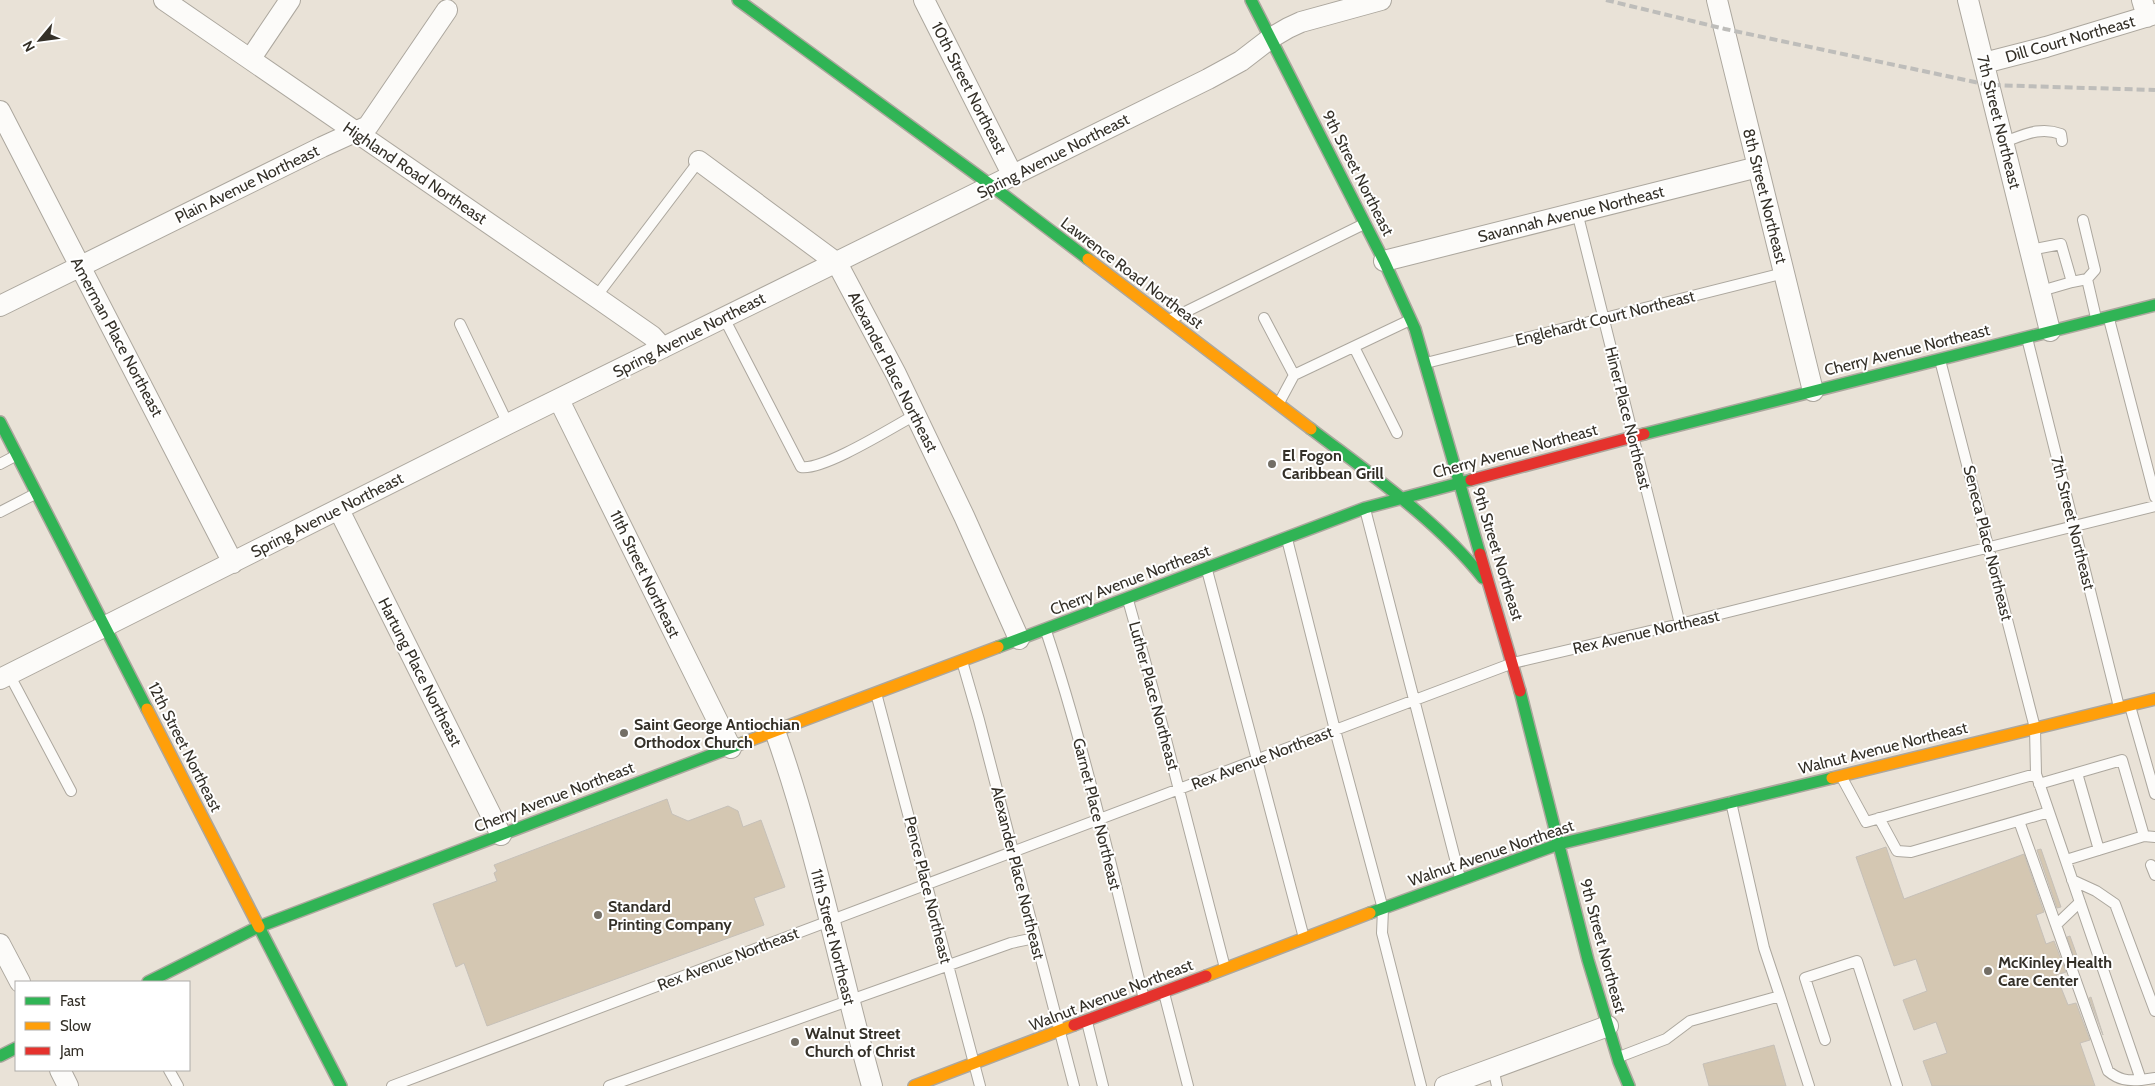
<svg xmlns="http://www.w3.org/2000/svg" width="2155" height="1086" viewBox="0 0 2155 1086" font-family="Cabin,sans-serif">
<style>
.building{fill:#d4c7b2;stroke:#c6c0b8}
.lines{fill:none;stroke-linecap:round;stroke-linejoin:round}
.lane-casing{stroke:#aca79e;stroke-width:12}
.street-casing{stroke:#aca79e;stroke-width:22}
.fast-casing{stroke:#aca79e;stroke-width:14}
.slow-casing{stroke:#aca79e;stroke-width:14}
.jam-casing{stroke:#aca79e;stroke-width:14}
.lane{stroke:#fcfbf9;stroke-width:10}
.street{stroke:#fcfbf9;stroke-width:20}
.fast{stroke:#30b455;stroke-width:11}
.slow{stroke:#ff9f0a;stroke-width:11}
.jam{stroke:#e5322d;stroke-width:11}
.rail{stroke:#bebdba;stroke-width:4;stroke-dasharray:8 4;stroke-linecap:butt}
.poi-dot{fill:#736e65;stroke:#fff;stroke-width:2}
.labels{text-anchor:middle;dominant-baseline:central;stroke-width:4;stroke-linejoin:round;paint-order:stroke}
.street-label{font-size:16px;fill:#343028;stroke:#fff}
.poi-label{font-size:16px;font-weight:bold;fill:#343028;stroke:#fff;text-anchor:start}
</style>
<rect width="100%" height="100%" fill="#e9e2d7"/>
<path class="building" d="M667 799 672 814 688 821 728 806 738 811 743 827 761 820 785 887 754 898 764 925 487 1026 464 963 456 967 433 904 497 881 494 873 497 871 494 865Z
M1886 847 1904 899 2024 854 2044 912 2036 915 2046 944 2054 941 2066 972 2056 975 2068 1005 2076 1003 2090 1040 2080 1043 2095 1086H1932L1923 1061 1947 1053 1936 1022 1914 1030 1903 1000 1927 991 1916 959 1894 966 1856 857Z
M2041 849 2061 907 2057 908 2037 850Z
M2070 936 2081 967 2078 968 2067 937Z
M2091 997 2103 1035 2089 998Z
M1774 1045 1786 1086H1709L1703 1064Z"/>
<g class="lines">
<defs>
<path id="lane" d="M2004 142C2024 135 2040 126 2061 134L2062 141
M1577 212 1680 624
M2083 220 2095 270 2087 279
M2030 250 2061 244 2072 282 2087 279 2096 318
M2041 291 2072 282
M596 297 699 161
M724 318 801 467C823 471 893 427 915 415
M1264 318 1294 375
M1171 319 1364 224
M2109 319 2155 497
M460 324 508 424
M2027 338 2119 707
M1354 347 1397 433
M1940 360 2035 728 2036 774 2141 1080 2155 1078
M1426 363 1784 273
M1279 403 1294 375 1410 320
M0 464 17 455
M1365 509 1460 878
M0 512 35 494
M1287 539 1335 730 1383 909 1382 933 1421 1086
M1207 570 1304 938
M1128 600 1154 693 1225 968
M1046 631C1086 751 1113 876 1144 999
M962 661 979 720 1074 1086
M9 674 71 791
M876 693 980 1086
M2130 706 2155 794
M2077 773 2099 850
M1841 776 1866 822 2036 774
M2039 784 2122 760 2144 836 2066 860
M1879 818 1897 851 1911 852 2049 812
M2019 821 2108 1071C2119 1080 2127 1081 2141 1080
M2144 836 2155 837
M2151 865 2155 875
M2072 880 2096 891 2115 904 2155 1011
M2056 925 2080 902
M1164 993 1188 1086
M1780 996 1809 1086
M1087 1022 1103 1086
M1825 1040 1805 978 1857 961 1897 1086
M1619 1057 1666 1039 1690 1021 1780 996 1764 948 1731 802
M1493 1068 1497 1086
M169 1070 178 1086
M392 1086 1513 663 1680 624 2155 506
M609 1086 1011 943 1035 938"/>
<path id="street" d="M164 0 596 297 652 336 663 348
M924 0 1013 176
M1717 0 1813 391
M1968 0 2050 331
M2142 0 2147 17
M251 58 290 0
M1984 63 2046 47 2155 14
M0 111 233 563
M699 161 837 263 896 374 964 516 1019 639
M1384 261 1758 167
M0 306 322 147 368 126 447 10
M559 400 731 748
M339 510 501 835
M0 679 508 424 1208 79 1241 61 1271 38 1288 28 1301 22 1381 0
M775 731C816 847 839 968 872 1086
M0 944 20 982
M60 1070 68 1086
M1445 1086 1608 1026"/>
<path id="fast" d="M738 0 992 186 1088 259
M1251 0 1384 261 1415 329 1480 554
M0 422 147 709
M1311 429C1370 474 1437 520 1483 578
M1644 434 2155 305
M998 647 1365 508 1471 480
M1520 691 1588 960 1619 1062 1629 1086
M1370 913 1559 844 1832 778
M259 927 341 1086
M148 982 258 927 743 743
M0 1056 16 1048"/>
<path id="slow" d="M1088 259 1311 429
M147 709 259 927
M743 743 998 647
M1832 778 2155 699
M1206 976 1370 913
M914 1086 1074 1025"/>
<path id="jam" d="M1471 480 1644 434
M1480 554 1520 691
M1074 1025 1206 976"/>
</defs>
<use href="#lane" class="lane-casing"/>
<use href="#street" class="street-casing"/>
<use href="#fast" class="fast-casing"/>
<use href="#slow" class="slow-casing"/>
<use href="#jam" class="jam-casing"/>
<use href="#lane" class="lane"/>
<use href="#street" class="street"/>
<use href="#fast" class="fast"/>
<use href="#slow" class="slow"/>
<use href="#jam" class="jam"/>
<path class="rail" d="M1606 0 1725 29 1989 85 2155 90"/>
</g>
<g class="poi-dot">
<circle cx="1272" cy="464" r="5"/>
<circle cx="624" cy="733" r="5"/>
<circle cx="598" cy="915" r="5"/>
<circle cx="1988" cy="971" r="5"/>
<circle cx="795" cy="1042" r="5"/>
</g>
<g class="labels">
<g class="street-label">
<text transform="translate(2070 39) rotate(-16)">Dill Court Northeast</text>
<text transform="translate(969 88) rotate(63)">10th Street Northeast</text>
<text transform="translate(1999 122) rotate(76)">7th Street Northeast</text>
<text transform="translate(1053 156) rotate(-27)">Spring Avenue Northeast</text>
<text transform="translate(415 173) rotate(34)">Highland Road Northeast</text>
<text transform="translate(1358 173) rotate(63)">9th Street Northeast</text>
<text transform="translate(247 184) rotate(-26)">Plain Avenue Northeast</text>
<text transform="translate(1765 196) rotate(76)">8th Street Northeast</text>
<text transform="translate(1571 214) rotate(-14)">Savannah Avenue Northeast</text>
<text transform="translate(1132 273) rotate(37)">Lawrence Road Northeast</text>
<text transform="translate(1605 318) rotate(-14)">Englehardt Court Northeast</text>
<text transform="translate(689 335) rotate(-27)">Spring Avenue Northeast</text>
<text transform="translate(117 337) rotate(62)">Amerman Place Northeast</text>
<text transform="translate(1907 350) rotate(-14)">Cherry Avenue Northeast</text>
<text transform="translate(893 372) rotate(63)">Alexander Place Northeast</text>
<text transform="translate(1628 418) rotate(76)">Hiner Place Northeast</text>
<text transform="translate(1515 451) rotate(-15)">Cherry Avenue Northeast</text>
<text transform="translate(327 515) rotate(-27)">Spring Avenue Northeast</text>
<text transform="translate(2073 523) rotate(76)">7th Street Northeast</text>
<text transform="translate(1988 543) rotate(76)">Seneca Place Northeast</text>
<text transform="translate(1498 554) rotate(73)">9th Street Northeast</text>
<text transform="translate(645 574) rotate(64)">11th Street Northeast</text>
<text transform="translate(1130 580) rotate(-21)">Cherry Avenue Northeast</text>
<text transform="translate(1646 632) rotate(-13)">Rex Avenue Northeast</text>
<text transform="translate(420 672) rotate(63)">Hartung Place Northeast</text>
<text transform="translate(1154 696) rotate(75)">Luther Place Northeast</text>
<text transform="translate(185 747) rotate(63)">12th Street Northeast</text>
<text transform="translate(1883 748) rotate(-14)">Walnut Avenue Northeast</text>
<text transform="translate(1262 758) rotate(-21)">Rex Avenue Northeast</text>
<text transform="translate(554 797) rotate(-21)">Cherry Avenue Northeast</text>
<text transform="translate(1097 814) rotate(76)">Garnet Place Northeast</text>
<text transform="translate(1491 853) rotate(-19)">Walnut Avenue Northeast</text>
<text transform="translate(1018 873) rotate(76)">Alexander Place Northeast</text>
<text transform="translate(928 890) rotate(76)">Pence Place Northeast</text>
<text transform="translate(833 937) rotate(76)">11th Street Northeast</text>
<text transform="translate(1603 946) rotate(75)">9th Street Northeast</text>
<text transform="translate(728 959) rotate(-21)">Rex Avenue Northeast</text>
<text transform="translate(1111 995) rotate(-21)">Walnut Avenue Northeast</text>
</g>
<g class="poi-label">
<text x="1282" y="455">El Fogon<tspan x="1282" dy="18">Caribbean Grill</tspan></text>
<text x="634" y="724">Saint George Antiochian<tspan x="634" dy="18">Orthodox Church</tspan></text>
<text x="608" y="906">Standard<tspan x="608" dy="18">Printing Company</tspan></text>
<text x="1998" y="962">McKinley Health<tspan x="1998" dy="18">Care Center</tspan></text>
<text x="805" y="1033">Walnut Street<tspan x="805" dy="18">Church of Christ</tspan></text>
</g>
</g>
<rect x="15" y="981" width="175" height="90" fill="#ffffff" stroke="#aeaca9"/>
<rect x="25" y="997" width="25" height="8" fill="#30b455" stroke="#aeaca9"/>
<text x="60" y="1006" font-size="15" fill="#343028">Fast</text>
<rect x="25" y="1022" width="25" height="8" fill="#ff9f0a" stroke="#aeaca9"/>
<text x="60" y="1031" font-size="15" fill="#343028">Slow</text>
<rect x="25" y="1047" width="25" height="8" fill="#e5322d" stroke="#aeaca9"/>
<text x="60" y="1056" font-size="15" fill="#343028">Jam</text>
<g transform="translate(40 40) rotate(241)" stroke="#ffffff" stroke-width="4" paint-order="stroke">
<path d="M0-4L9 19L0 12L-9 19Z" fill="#343028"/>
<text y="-8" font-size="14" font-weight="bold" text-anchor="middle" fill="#343028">N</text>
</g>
</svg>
